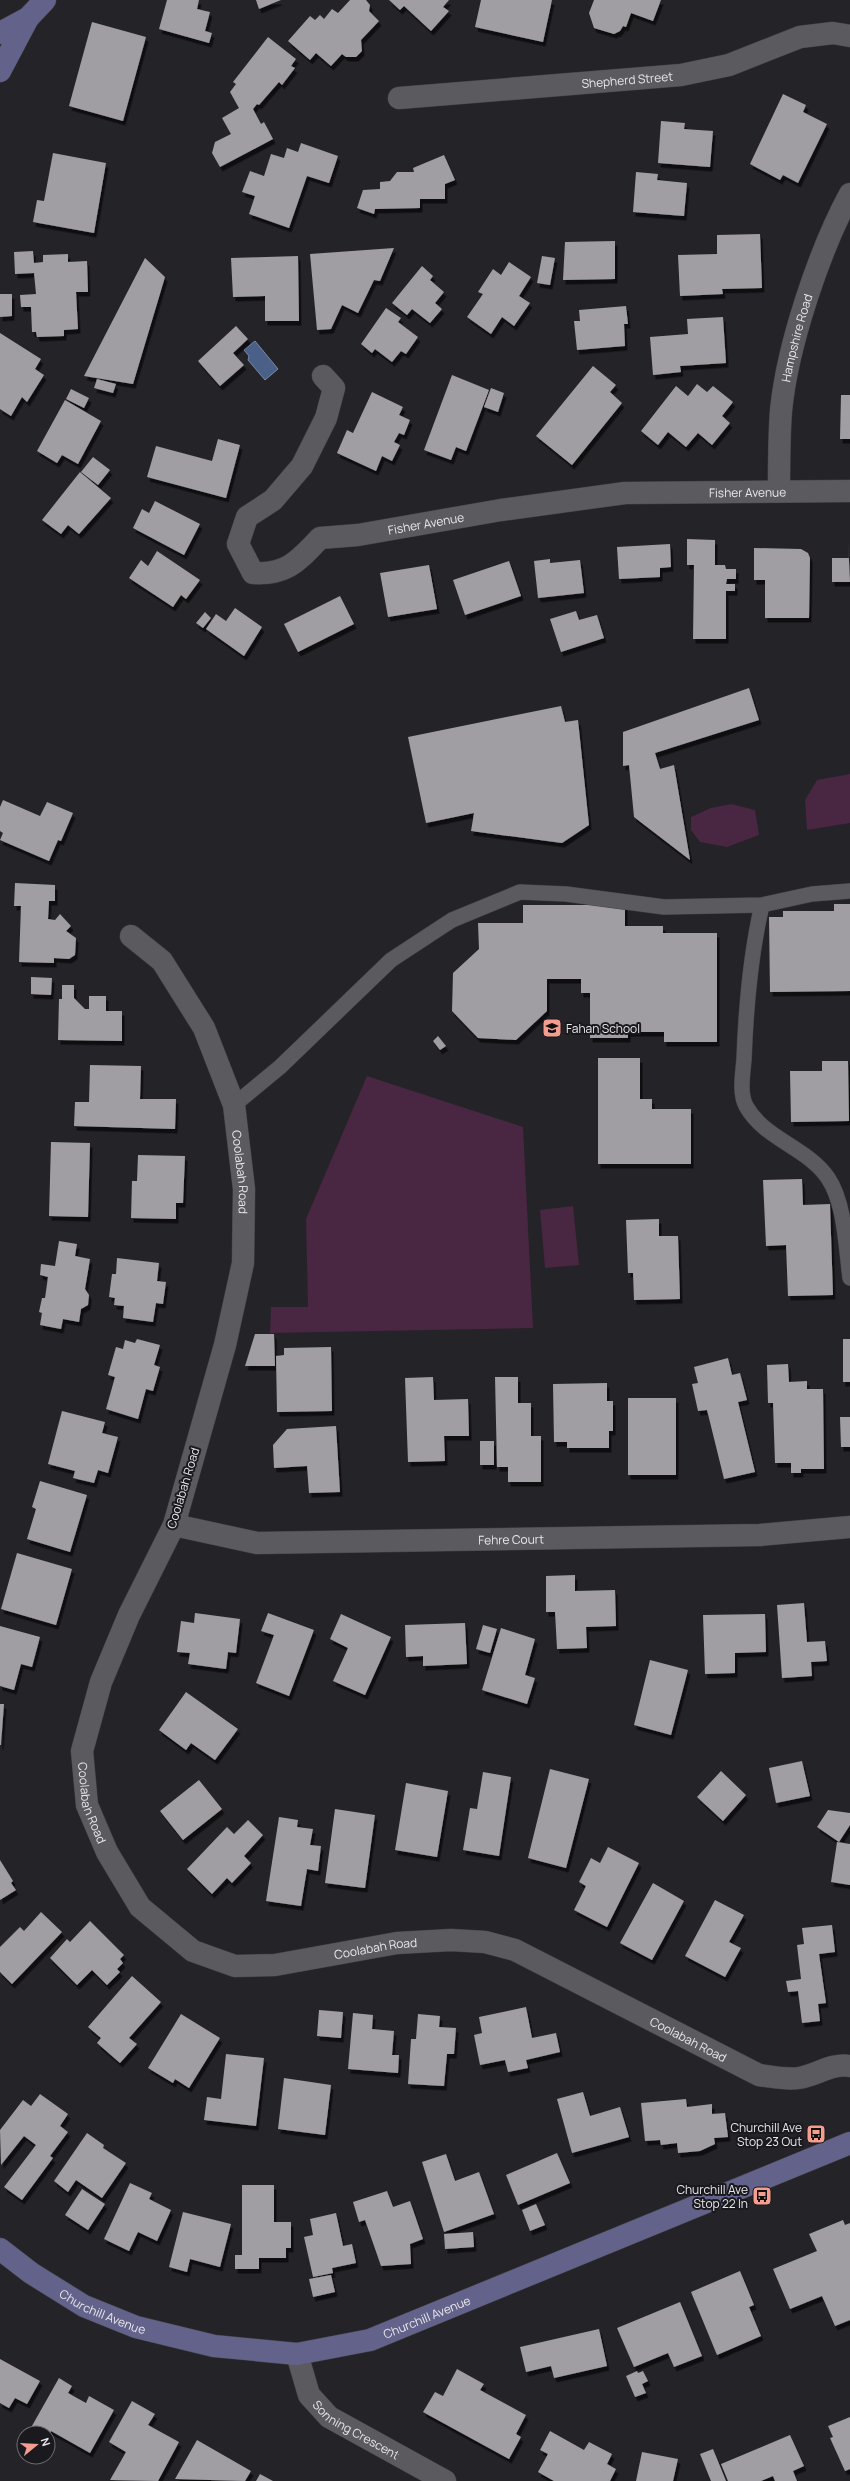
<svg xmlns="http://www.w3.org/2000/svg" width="850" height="2481" viewBox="0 0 850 2481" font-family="Manrope,sans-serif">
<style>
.green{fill:#492642}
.water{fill:#4a6088;stroke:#7a89a6}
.building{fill:#a19ea3;filter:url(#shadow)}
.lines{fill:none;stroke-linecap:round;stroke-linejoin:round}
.lane-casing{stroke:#424145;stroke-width:16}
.street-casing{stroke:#424145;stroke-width:23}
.secondary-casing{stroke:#424145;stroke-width:23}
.lane{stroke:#5b5a5f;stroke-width:15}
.street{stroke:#5b5a5f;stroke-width:22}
.secondary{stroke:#63628a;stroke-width:22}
.labels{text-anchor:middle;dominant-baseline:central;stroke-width:4;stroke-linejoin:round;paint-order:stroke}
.street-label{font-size:12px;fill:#e9e8eb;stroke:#1a191e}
.poi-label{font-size:12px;fill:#e9e8eb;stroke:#1a191e;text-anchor:end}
</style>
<defs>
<filter id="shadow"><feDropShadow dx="2.5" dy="4.5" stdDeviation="0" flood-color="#0009"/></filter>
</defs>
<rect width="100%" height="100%" fill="#242327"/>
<path class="green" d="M850 774V823L807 830 805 800 817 780Z
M731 804 755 810 759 835 727 847 700 842 691 830V817L711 808Z
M367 1076 523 1127 533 1328 270 1333 271 1307H308L306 1219Z
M573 1206 579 1265 545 1268 540 1210Z"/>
<path class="water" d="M255 341 278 369 265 380 248 360 249 356 244 350Z"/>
<path class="building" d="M167 0H199L197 9 210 12 205 31 212 33 209 43 159 29Z
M256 0H281L259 9Z
M350 0H366L370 5 369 11 379 21 361 40 362 51 356 57H346L342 54 331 66 316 53 310 60 288 41 310 16 315 20 320 15 324 19 332 9 338 13Z
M389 0H449L443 7 449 11 431 31 404 6 400 10Z
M481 0H552L543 42 475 27Z
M594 0H661L653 21 631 13 626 27 623 26 620 31 614 34 594 28 589 13Z
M92 22 146 37 123 121 69 106Z
M268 37 296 59 291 66 295 68 282 85 279 82 259 105 257 104 253 109 261 124 264 122 273 139 220 167 212 153 215 142 231 134 222 118 239 108 230 92 236 84 233 82Z
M783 94 806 105 803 112 827 124 798 183 783 175 780 180 750 164Z
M661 121 685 123 684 129 713 131 710 167 658 163Z
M301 143 338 156 329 183 307 176 289 228 249 214 255 196 242 192 250 171 264 176 271 154 284 158 287 148 298 152Z
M53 153 106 163 94 233 33 222 37 200 44 201Z
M444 155 455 180 445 184V199H420V208L375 209 374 214 357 208 363 190 380 189V182L390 181 397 172H414L413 168Z
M636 172 658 174 657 180 687 183 684 216 633 212Z
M760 234 762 288 722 289 723 294 680 296 678 255 717 254V235Z
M615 241V279L563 280 565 242Z
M394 248 380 281 374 280 358 313 342 305 331 329 317 330 310 254Z
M33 251 34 263 43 262V255L68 254V262L87 261 88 292H76L78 329 64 330V336L37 337 36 332H32L31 307H21L20 295 36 294 34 273 15 274 14 252Z
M298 256 299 321H265V296L233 297 231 258Z
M542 256 555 258 550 285 537 283Z
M145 258 165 277 133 384 84 376Z
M509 262 531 277 519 296 530 303 514 326 502 317 491 334 467 317 483 294 478 292 493 269 501 275Z
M422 266 433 276 430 280 444 292 435 303 442 309 430 323 412 309 407 315 392 303Z
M0 294H12V316L0 317Z
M626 306 628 324H624L625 346 577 350 574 321H580L579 310Z
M386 308 401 318 398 322 418 337 406 354 401 351 392 362 375 349 372 353 361 344Z
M723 317 726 363 680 366 681 372 653 375 650 337 688 334 687 319Z
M236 326 248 339 233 353 244 365 220 386 198 361Z
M0 333 41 359 35 369 44 375 27 402 22 397 11 416 0 409Z
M593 366 616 385 610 392 622 403 572 465 536 436Z
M452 375 489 390 466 451 456 447 451 460 424 450Z
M97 379 116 384 113 393 94 388Z
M697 384 707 392 713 386 733 402 722 416 730 423 712 445 698 433 686 447 668 432 658 445 641 431 676 386 688 396Z
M491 388 504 393 498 412 484 407Z
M71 389 89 398 84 408 66 399Z
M372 392 403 407 399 415 410 420 404 435 399 433 394 442 400 445 392 461 382 456 376 471 337 453 347 430 353 433Z
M841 395H850V439H840Z
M65 400 101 421 78 464 62 455 57 463 37 451Z
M218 439 240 445 226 498 147 477 156 446 212 461Z
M93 457 110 470 98 485 81 472Z
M80 472 111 498 79 534 68 525 61 534 42 520Z
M155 501 200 524 184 555 133 528 142 509 149 513Z
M687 539 715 540V565H725L726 569H736V579H727L726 584H735V591H726V639H693L694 565H687Z
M848 539 850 582H832V558H849Z
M670 544 671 567 660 568V577L619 579 617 547Z
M754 548 801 549 808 553 810 558 809 618H765V580H754Z
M157 551 200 580 186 599 181 595 173 607 129 578 141 560 148 566Z
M550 559V563L580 560 584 593 538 598 534 561Z
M509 561 521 596 465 615 453 580Z
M429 565 437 609 388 617 380 573Z
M340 596 354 624 298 652 284 624Z
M235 608 262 627 244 656 206 629 216 614 226 621Z
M576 611 579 620 597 615 604 638 561 652 550 619Z
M205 612 211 618 203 628 196 623Z
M749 688 759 720 655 753 660 769 674 765 690 860 634 817 629 765 623 766V732Z
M561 706 565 722 578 720 589 825 562 843 471 831 474 813 426 823 408 737Z
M3 800 40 816 47 802 73 813 61 841 58 840 49 861 0 840 3 833 0 831V807Z
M15 883 55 885V901H49L48 919 55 920 60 914 71 926 66 931 76 938 75 955 69 959 54 958V963L19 962 21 906H14Z
M834 904H850V991L770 992 769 917H783V911H834Z
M523 905H625V926H663V933H717V1042H664V1032H628V1038H590V993H581V979H547V1011L516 1040 478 1038 452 1011 453 973 479 949 478 923H523Z
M31 977 52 978 51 995 31 994Z
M62 985H74V998L85 1009H89V996H106V1011H122V1041L58 1040 59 999H62Z
M438 1036 446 1046 440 1050 433 1041Z
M598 1058H640V1099H652V1109H691V1164H598Z
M822 1061H848L849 1121 791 1122 790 1071H822Z
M90 1065 141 1066 140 1099H176L175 1129 74 1126 75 1102H89Z
M51 1142 90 1143 88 1217 49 1216Z
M138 1155 185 1156 183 1203H176V1219L131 1218 132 1181H137Z
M802 1179 803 1205 830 1204 833 1295 788 1296 786 1245 766 1246 763 1180Z
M659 1219V1236H678L680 1299 634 1300 633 1273H628L626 1220Z
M59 1241 77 1244 75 1256 90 1259 85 1289 89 1295 88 1305 81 1309 79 1322 63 1319 61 1329 40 1325 42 1313 39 1312 42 1298H45L48 1277 40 1275 41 1264 55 1266Z
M117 1258 159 1263 157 1281 166 1282 163 1304 156 1303 153 1322 123 1318 124 1306 114 1305 115 1298 109 1297 112 1274H116Z
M255 1334H274L275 1366H245Z
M137 1339 160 1345 154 1365 160 1367 153 1391 146 1389 138 1419 106 1409 115 1377 108 1375 116 1347 123 1349 125 1340 135 1343Z
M843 1339H850V1382H843Z
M331 1347 332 1411 277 1412 276 1356 284 1355V1348Z
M728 1358 732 1375 740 1373 747 1400 738 1402 755 1472 724 1479 707 1410 698 1411 692 1384 698 1383 694 1367Z
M788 1364 789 1382 807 1381V1389H823L824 1469H801V1473H791V1463H775L773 1403H768L767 1365Z
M433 1377 434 1400 468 1399 469 1436H444L445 1461 408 1462 405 1378Z
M495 1377H518V1403H531V1436H541V1482H508V1467H497Z
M607 1383V1401H613V1431H609V1448H567V1442H554L553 1384Z
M628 1398H676V1475H628Z
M62 1411 105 1422 102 1433 118 1437 108 1473 98 1470 94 1483 73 1478 75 1471 48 1464Z
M840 1417H850V1447H841Z
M336 1426 340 1492 309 1493 307 1466 274 1468 273 1445 287 1429Z
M480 1441H494V1465H480Z
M40 1481 87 1495 70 1552 27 1539 36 1509 32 1507Z
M17 1553 72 1569 56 1625 1 1609Z
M575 1575V1591L615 1590 616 1626 586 1627 587 1648 557 1649 555 1612H546V1576Z
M804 1603 807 1642 825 1641 827 1661 811 1662 812 1676 782 1678 777 1605Z
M195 1613 240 1619 236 1653 228 1652 226 1669 188 1664 190 1653 177 1652 181 1621 194 1623Z
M268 1613 314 1630 289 1696 256 1683 274 1635 261 1631Z
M341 1614 391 1637 365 1695 333 1681 348 1648 330 1639Z
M765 1614 766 1652 735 1653V1673L705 1674 703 1615Z
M465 1623 467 1664 423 1666V1656L406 1657 405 1625Z
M483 1625 497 1629 490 1653 476 1649Z
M0 1626 40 1637 32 1667 21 1664 14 1690 0 1686Z
M501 1628 535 1639 525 1675 535 1678 527 1704 482 1690Z
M650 1660 688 1670 671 1735 634 1725Z
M186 1692 238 1729 215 1760 191 1743 186 1750 159 1730Z
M0 1704H4L1 1745H0Z
M802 1761 810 1796 776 1803 769 1768Z
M550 1769 589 1779 566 1868 528 1858Z
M721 1771 746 1795 723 1821 697 1797Z
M483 1772 511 1777 499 1856 463 1850 470 1808 477 1809Z
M199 1780 222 1809 183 1840 160 1811Z
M406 1783 448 1791 437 1857 395 1850Z
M335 1809 375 1815 365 1888 325 1883Z
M828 1810 850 1813V1825L839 1842 817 1827Z
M279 1817 298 1820 297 1827 313 1829 310 1845 321 1846 318 1871 307 1869 301 1906 266 1901Z
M248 1820 263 1835 244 1856 251 1863 232 1883 227 1878 212 1894 187 1869 227 1827 234 1834Z
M837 1842 850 1844V1885L831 1882Z
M608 1847 639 1863 607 1927 574 1910 586 1886 579 1882 591 1858 600 1863Z
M0 1860 13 1881 11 1883 16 1890 0 1900Z
M653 1883 684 1901 652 1960 620 1943Z
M715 1900 744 1915 729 1942 741 1948 725 1977 685 1956Z
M41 1912 62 1932 12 1984 0 1972V1947L20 1927 24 1931Z
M90 1921 124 1955 120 1959 123 1963 117 1969 120 1972 107 1985 92 1970 77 1985 50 1958 67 1939 70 1942Z
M832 1925 835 1952 819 1954 826 2003 818 2004 820 2021 802 2023 798 1991 788 1992 786 1981 801 1979 797 1945 804 1944 802 1928Z
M132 1976 161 2002 129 2038 137 2044 120 2063 97 2043 101 2038 88 2027Z
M526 2007 532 2038 556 2033 560 2052 526 2060 528 2068 508 2072 505 2060 480 2065 474 2035 482 2033 479 2017Z
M319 2010 343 2012 341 2038 317 2036Z
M353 2013 373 2015 372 2029 394 2031 392 2055H399L398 2073 348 2069Z
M181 2014 220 2038 189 2088 175 2079 173 2083 148 2068Z
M418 2014 440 2016 439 2027 456 2028 454 2054H447L444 2086 408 2084 411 2039H416Z
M226 2054 264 2058 256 2126 204 2120 207 2097 221 2099Z
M284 2078 331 2085 325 2135 278 2129Z
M583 2092 590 2116 620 2107 629 2137 572 2153 557 2099Z
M40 2094 68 2114 60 2126 68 2132 50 2156 53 2158 22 2200 4 2187 36 2145 24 2136 1 2165 0 2130 23 2100 31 2106Z
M686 2099 687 2107 712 2104V2114L725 2113 728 2137 714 2138 715 2144 700 2151 678 2153 677 2143 661 2145 660 2140 645 2141 641 2103Z
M87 2133 104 2145 103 2148 126 2163 102 2198 76 2180 68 2192 54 2181Z
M557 2153 570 2183 518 2205 506 2175Z
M446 2154 455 2181 479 2172 494 2214 444 2232 422 2162Z
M130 2183 152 2193 149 2199 171 2210 157 2241 138 2232 129 2251 104 2239Z
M242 2185H274V2222H291V2248H286V2258H259V2269H235V2255H242Z
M82 2189 105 2204 88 2230 65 2215Z
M387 2191 393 2207 410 2201 423 2239 410 2244 411 2264 381 2266 365 2220 359 2222 353 2202Z
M536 2204 545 2225 530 2231 522 2210Z
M183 2212 231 2224 220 2267 190 2259 187 2272 169 2267Z
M336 2213 343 2246 352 2244 356 2263 332 2268 333 2273 313 2277 304 2237 313 2235 310 2219Z
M843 2220 845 2225 850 2223V2320L835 2326 822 2296 790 2309 773 2269 817 2251 809 2234Z
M473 2232 474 2247 445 2249 444 2234Z
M740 2271 754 2305 749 2307 761 2336 717 2355 691 2292Z
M331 2275 335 2292 313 2297 309 2279Z
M680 2302 702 2356 674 2367 668 2353 634 2367 617 2328Z
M599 2329 607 2366 554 2378 551 2366 526 2372 520 2347Z
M0 2359 40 2381 27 2404 15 2398 9 2408 0 2403Z
M457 2369 484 2384 480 2390 526 2415 516 2434 521 2437 509 2459 423 2412 435 2392 443 2396Z
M637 2371 638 2373 643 2371 648 2381 642 2384 646 2393 635 2397 626 2376Z
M59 2378 72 2386 68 2393 86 2403 89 2396 114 2410 90 2453 51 2431 48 2437V2433H28Z
M132 2401 155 2414 148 2425 179 2442 158 2481 110 2480 126 2452 109 2442Z
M850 2417V2469L845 2471 830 2438 833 2437 828 2426Z
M550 2431 584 2450 589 2442 612 2454 607 2464 616 2469 610 2481H554L538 2472 548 2454 540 2450Z
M790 2435 804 2466 793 2471 797 2481H775L773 2476 761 2481H728L721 2464Z
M197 2440 251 2471 245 2481 175 2479Z
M713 2449 726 2481H711L700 2454Z
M642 2452 678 2459 673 2481H636Z
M260 2474 273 2481H256Z"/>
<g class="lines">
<defs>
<path id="lane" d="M762 905C750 956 746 1006 744 1059 743 1073 739 1093 746 1106 764 1139 808 1148 828 1178 845 1203 846 1248 850 1278
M234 1105 280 1067 391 960 452 920 520 892 566 894 664 907 762 905 812 894 850 891"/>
<g id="street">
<path id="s1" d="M399 98 681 75 729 65 800 37 833 33 850 36"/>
<path id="s2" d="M323 376 334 388 326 418 302 466 273 500 247 517 238 544 253 573C287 575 298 561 320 538L358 535 501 510 625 493 850 491"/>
<path id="s3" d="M779 490C779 464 779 437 781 411 787 347 819 251 850 194"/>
<path id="s4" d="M131 936 162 961 204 1028 234 1105 244 1189 243 1263 225 1345 174 1525 129 1615 101 1682 82 1751 87 1805 107 1852 140 1907 193 1951 235 1966 275 1965 397 1943 451 1940 485 1942 515 1950 759 2075C773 2077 786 2080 799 2078 817 2075 831 2063 850 2066"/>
<path id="s5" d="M174 1525 257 1543 760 1535 850 1527"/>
<path id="s6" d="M297 2354 309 2395 329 2417 445 2481"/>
</g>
<g id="secondary">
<path d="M0 33 28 18 45 0"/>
<path d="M0 71 28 18"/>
<path id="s7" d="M0 2249 31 2273 84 2306 136 2327 214 2346 297 2354 370 2340 850 2143"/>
</g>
</defs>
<use href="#lane" class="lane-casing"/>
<use href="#street" class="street-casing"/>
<use href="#secondary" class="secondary-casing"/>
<use href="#lane" class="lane"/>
<use href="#street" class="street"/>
<use href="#secondary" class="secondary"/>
</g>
<defs>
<symbol id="school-square" viewBox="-11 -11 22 22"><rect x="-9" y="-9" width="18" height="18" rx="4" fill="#f59d8f" stroke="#1a191e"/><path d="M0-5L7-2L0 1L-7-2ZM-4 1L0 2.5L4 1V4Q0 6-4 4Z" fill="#111"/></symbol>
<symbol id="bus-square" viewBox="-11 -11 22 22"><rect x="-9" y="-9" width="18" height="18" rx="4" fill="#f59d8f" stroke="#1a191e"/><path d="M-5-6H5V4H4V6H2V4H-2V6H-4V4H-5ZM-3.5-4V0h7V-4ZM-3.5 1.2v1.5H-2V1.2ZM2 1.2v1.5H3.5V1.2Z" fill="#111"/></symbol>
</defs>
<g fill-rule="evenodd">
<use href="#school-square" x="541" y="1017" width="22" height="22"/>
<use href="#bus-square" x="805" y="2123" width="22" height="22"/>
<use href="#bus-square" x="751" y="2185" width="22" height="22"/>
</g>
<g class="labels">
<g class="street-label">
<text stroke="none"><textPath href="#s1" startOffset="229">Shepherd Street</textPath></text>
<text stroke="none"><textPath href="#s3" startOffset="154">Hampshire Road</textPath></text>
<text stroke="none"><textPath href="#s2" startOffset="748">Fisher Avenue</textPath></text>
<text stroke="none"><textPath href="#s2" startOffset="424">Fisher Avenue</textPath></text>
<text stroke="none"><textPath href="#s4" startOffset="269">Coolabah Road</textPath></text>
<text transform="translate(183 1488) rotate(-73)">Coolabah Road</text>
<text stroke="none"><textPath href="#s5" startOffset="339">Fehre Court</textPath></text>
<text stroke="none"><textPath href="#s4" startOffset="929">Coolabah Road</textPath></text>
<text stroke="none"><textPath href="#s4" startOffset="1301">Coolabah Road</textPath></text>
<text stroke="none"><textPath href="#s4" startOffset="1637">Coolabah Road</textPath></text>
<text stroke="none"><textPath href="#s7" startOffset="121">Churchill Avenue</textPath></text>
<text stroke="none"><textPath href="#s7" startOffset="457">Churchill Avenue</textPath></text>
<text stroke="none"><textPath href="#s6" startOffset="102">Sonning Crescent</textPath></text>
</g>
<g class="poi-label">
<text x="566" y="1028" text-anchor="start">Fahan School</text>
<text x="802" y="2127">Churchill Ave<tspan x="802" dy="14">Stop 23 Out</tspan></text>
<text x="748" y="2189">Churchill Ave<tspan x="748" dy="14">Stop 22 In</tspan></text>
</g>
</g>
<g transform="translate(36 2445) rotate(72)"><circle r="19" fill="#1a191e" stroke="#6d6c70"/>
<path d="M0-3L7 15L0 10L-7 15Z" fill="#f59d8f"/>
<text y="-6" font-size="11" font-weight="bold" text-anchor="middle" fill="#e9e8eb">N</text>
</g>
</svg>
